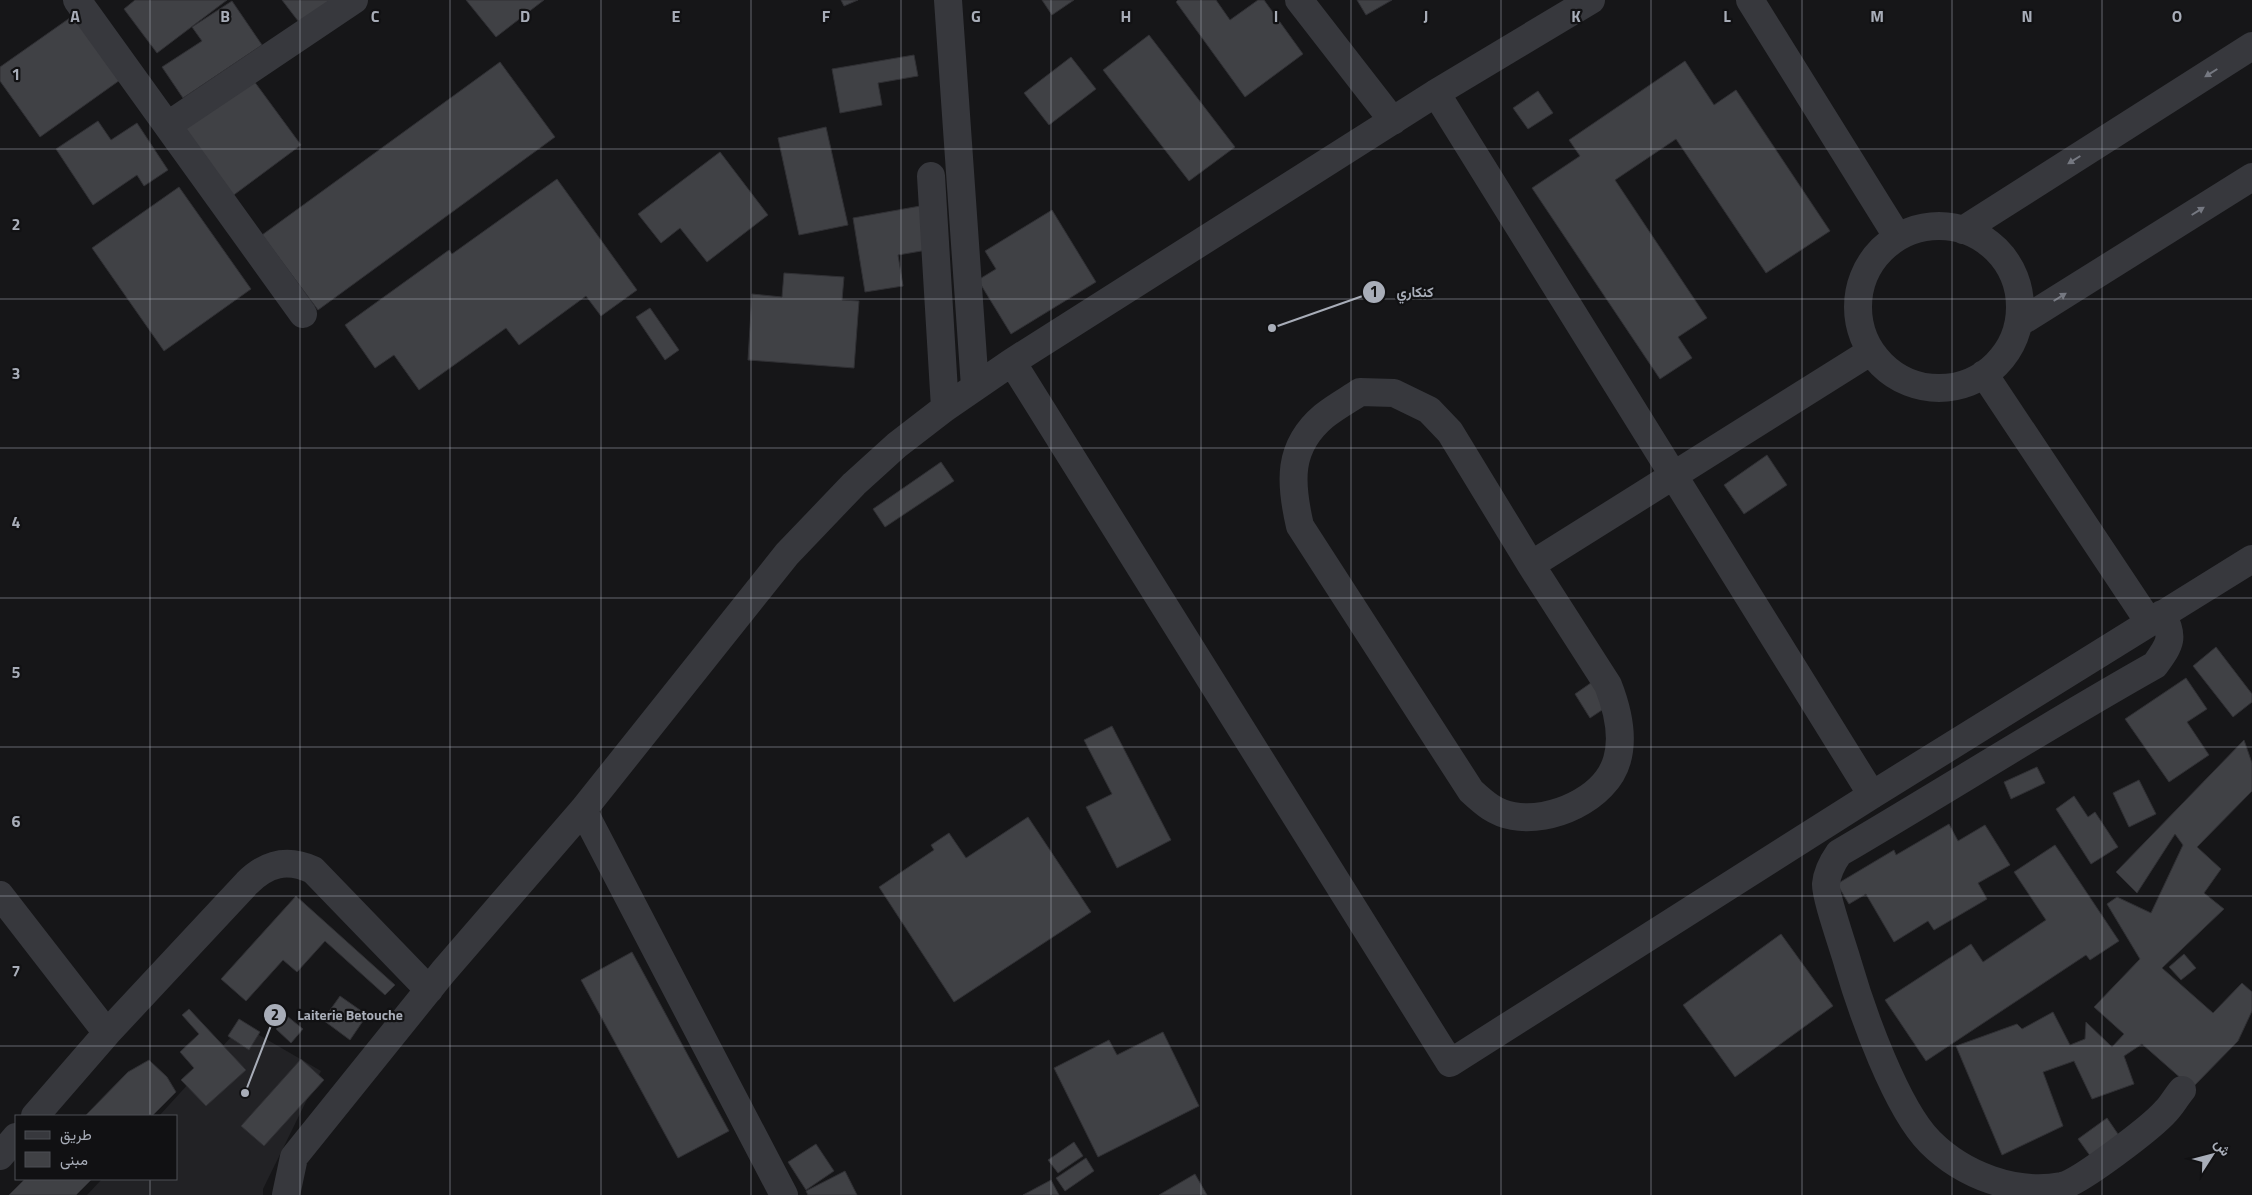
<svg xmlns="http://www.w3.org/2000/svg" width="2252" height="1195" viewBox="0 0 2252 1195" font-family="'Titillium Web',Vazirmatn,sans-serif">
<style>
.built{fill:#222225}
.building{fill:#404145;stroke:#303034}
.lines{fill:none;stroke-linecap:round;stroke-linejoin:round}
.minor{stroke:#37383d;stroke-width:28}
.oneway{fill:#757881}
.grid{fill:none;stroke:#a8adb8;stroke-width:1;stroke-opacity:0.55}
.grid-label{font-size:16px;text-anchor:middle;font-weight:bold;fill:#a8adb8;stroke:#111113;stroke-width:4.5;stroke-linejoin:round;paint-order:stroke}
.leader{fill:none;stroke:#a8adb8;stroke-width:2}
.callout-dot{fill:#a8adb8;stroke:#111113;stroke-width:2}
.mark-label{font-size:15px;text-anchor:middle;font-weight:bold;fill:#111}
.callout-label{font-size:14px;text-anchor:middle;font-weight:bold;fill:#a8adb8;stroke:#111113;stroke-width:4.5;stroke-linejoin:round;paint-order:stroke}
</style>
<rect width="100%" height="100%" fill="#161618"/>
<path class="built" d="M242 1025 321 1071 263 1189V1195H87L102 1179H176V1116H159Z"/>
<path class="building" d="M135 0H227L157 53 124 9Z
M282 0H345L305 30Z
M466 0H544L496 37Z
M841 0H858L844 6Z
M1042 0H1074L1052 15Z
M1178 0H1216L1230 20 1258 0H1264L1303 54 1245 97 1176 2Z
M1357 0H1392L1366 15Z
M232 1 262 45 183 98 162 67 202 41 192 27Z
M74 15 120 80 40 137 0 81V67Z
M1149 35 1235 147 1189 181 1103 70Z
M914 55 918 76 878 83 882 105 840 113 832 69Z
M1071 57 1096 89 1049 125 1024 93Z
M1685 61 1714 105 1736 90 1830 231 1766 273 1676 139 1615 180 1707 318 1678 337 1692 358 1660 379 1532 188 1580 156 1569 140Z
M500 62 555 137 318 310 262 235Z
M251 77 301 145 231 197 180 129Z
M1538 91 1553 113 1528 129 1513 108Z
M98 121 111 140 137 123 168 170 144 186 137 175 93 205 56 149Z
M826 127 848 225 799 235 778 138Z
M720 152 768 215 707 262 680 228 661 243 638 214Z
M557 179 637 290 601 316 586 296 519 345 506 328 419 390 394 355 375 368 345 325 449 250 452 254Z
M179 187 251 289 164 351 92 248Z
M926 205 933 249 898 255 903 286 865 292 853 218Z
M1052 210 1096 282 1011 334 978 280 996 269 985 251Z
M784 273 844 277 842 300 859 301 854 368 748 360 752 294 782 297Z
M650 308 679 350 665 360 636 317Z
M1767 455 1787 485 1744 514 1724 485Z
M941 462 954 481 885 527 873 509Z
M2216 647 2252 694V702L2233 717 2193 666Z
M1598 678 1614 702 1590 718 1575 694Z
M2186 678 2207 709 2187 722 2209 755 2169 782 2125 719Z
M1112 726 1171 840 1117 868 1086 807 1112 794 1084 740Z
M2244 740 2252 763V791L2197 847 2221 869 2204 893 2224 909 2162 968 2213 1013 2242 983 2252 992V1011L2238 1041 2192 1088 2142 1044 2124 1056 2134 1084 2092 1099 2074 1061 2043 1072 2063 1126 2002 1155 1956 1046 2017 1024 2022 1029 2053 1012 2070 1045 2085 1039 2086 1022 2112 1047 2124 1034 2094 1007 2140 959 2107 904 2117 897 2151 913 2183 845 2175 834 2137 893 2116 872Z
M2037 767 2045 783 2011 799 2004 782Z
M2139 780 2156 814 2129 827 2113 793Z
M2074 796 2088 817 2095 812 2118 847 2091 864 2056 809Z
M1028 817 1091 912 954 1002 879 887 934 850 931 845 949 833 966 858Z
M1949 824 1958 841 1985 825 2010 865 1978 883 1987 899 1934 930 1928 921 1894 942 1866 894 1849 904 1837 884 1894 850 1896 855Z
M2055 845 2119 941 2090 960 2086 955 1926 1061 1885 1000 1971 944 1983 962 2046 920 2014 872Z
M296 896 395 985 385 995 325 941 297 972 283 960 246 1001 221 979Z
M1781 934 1833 1006 1735 1077 1683 1005Z
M632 952 729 1131 678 1158 581 980Z
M2184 954 2196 968 2181 980 2169 967Z
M340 996 367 1015 350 1040 323 1020Z
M189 1009 246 1070 206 1106 181 1080 194 1068 180 1052 199 1034 182 1015Z
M287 1016 303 1029 291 1043 276 1029Z
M239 1019 260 1032 249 1050 228 1036Z
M1163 1032 1199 1106 1098 1157 1054 1068 1109 1040 1117 1055Z
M301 1059 324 1080 264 1146 241 1126Z
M149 1060 167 1077 176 1092 152 1116H85L128 1072Z
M2107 1118 2120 1137 2091 1157 2078 1139Z
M1074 1142 1083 1156 1058 1173 1048 1160Z
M816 1144 834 1171 806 1190 788 1162Z
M1086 1158 1094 1171 1065 1191 1056 1178Z
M845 1171 857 1195H808L806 1191Z
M1195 1174 1207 1195H1159Z
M25 1179H92L76 1195H9Z
M1051 1180 1059 1195H1023Z"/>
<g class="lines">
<path class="minor" d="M77 0 303 314
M948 0 975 387
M1299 0 1393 121
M1750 0 1897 236
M1436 93 1872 795
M168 125 354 0
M931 176 945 408
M1858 307a81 81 0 1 1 162 0a81 81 0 1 1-162 0Z
M1963 230 2252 46
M2019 323 2252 177
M1012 362 1450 1063 1872 795 2252 559
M1984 374 2149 622
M1360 392 1394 393 1429 410 1450 432 1531 565 1608 685C1617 708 1624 736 1617 760 1606 799 1551 823 1513 816 1495 813 1484 803 1471 791L1300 526C1290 483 1287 447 1324 416 1335 407 1348 400 1360 392Z
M1531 565 1870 352
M2162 614C2175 638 2170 644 2155 665 2048 725 1945 791 1839 853 1832 863 1827 872 1826 884 1825 896 1844 949 1848 964 1862 1012 1896 1108 1930 1142 1963 1175 2015 1195 2062 1186 2080 1182 2152 1127 2166 1111 2172 1105 2176 1097 2182 1090
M583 810 784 1195
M0 895 107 1033
M35 1116 107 1033 247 883C267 863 287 858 313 870L429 990
M0 1156 16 1137
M286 1195 294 1157 443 972 583 810 787 554 854 484 897 445 945 408 1012 362 1436 93 1591 0"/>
</g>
<defs><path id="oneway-solid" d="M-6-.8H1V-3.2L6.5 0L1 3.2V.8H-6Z" transform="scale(1.25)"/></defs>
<g class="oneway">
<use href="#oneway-solid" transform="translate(2211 73) rotate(148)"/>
<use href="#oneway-solid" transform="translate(2074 160) rotate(148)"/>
<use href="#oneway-solid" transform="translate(2198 211) rotate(-32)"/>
<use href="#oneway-solid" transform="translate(2060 297) rotate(-32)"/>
</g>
<path class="grid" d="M150 0V1116M300 0V1195M450 0V1195M601 0V1195M751 0V1195M901 0V1195M1051 0V1195M1201 0V1195M1351 0V1195M1501 0V1195M1651 0V1195M1802 0V1195M1952 0V1195M2102 0V1195M0 149H2252M0 299H2252M0 448H2252M0 598H2252M0 747H2252M0 896H2252M0 1046H2252M150 1179V1195"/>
<g class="grid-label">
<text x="75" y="22">A</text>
<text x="225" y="22">B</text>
<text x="375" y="22">C</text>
<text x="525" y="22">D</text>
<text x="676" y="22">E</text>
<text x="826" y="22">F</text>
<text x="976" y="22">G</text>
<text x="1126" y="22">H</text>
<text x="1276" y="22">I</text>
<text x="1426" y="22">J</text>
<text x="1576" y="22">K</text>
<text x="1727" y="22">L</text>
<text x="1877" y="22">M</text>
<text x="2027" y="22">N</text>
<text x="2177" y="22">O</text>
<text x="16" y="80">1</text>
<text x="16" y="230">2</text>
<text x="16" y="379">3</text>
<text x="16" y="528">4</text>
<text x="16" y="678">5</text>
<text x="16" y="827">6</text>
<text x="16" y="977">7</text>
</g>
<path class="leader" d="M1272 328L1374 292M245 1093L275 1015"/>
<g class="callout-dot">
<circle cx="1272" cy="328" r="5"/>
<circle cx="245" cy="1093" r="5"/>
<circle cx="1374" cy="292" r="12"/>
<circle cx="275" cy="1015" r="12"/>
</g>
<g class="mark-label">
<text x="1374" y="297">1</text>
<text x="275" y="1020">2</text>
</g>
<g class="callout-label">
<text x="1415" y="297">كنكاري</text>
<text x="350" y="1020">Laiterie Betouche</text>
</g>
<rect x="15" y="1115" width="162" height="65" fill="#111113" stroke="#4d4f55"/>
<rect x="25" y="1131" width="25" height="8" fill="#37383d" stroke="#4d4f55"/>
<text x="60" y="1140" font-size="15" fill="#a8adb8">طريق</text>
<rect x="25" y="1152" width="25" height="15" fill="#404145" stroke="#4d4f55"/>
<text x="60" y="1165" font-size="15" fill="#a8adb8">مبنى</text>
<g transform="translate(2212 1155) rotate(54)" stroke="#111113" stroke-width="4" paint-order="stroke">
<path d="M0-4L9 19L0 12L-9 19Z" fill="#a8adb8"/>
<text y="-8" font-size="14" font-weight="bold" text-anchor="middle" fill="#a8adb8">ش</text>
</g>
</svg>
